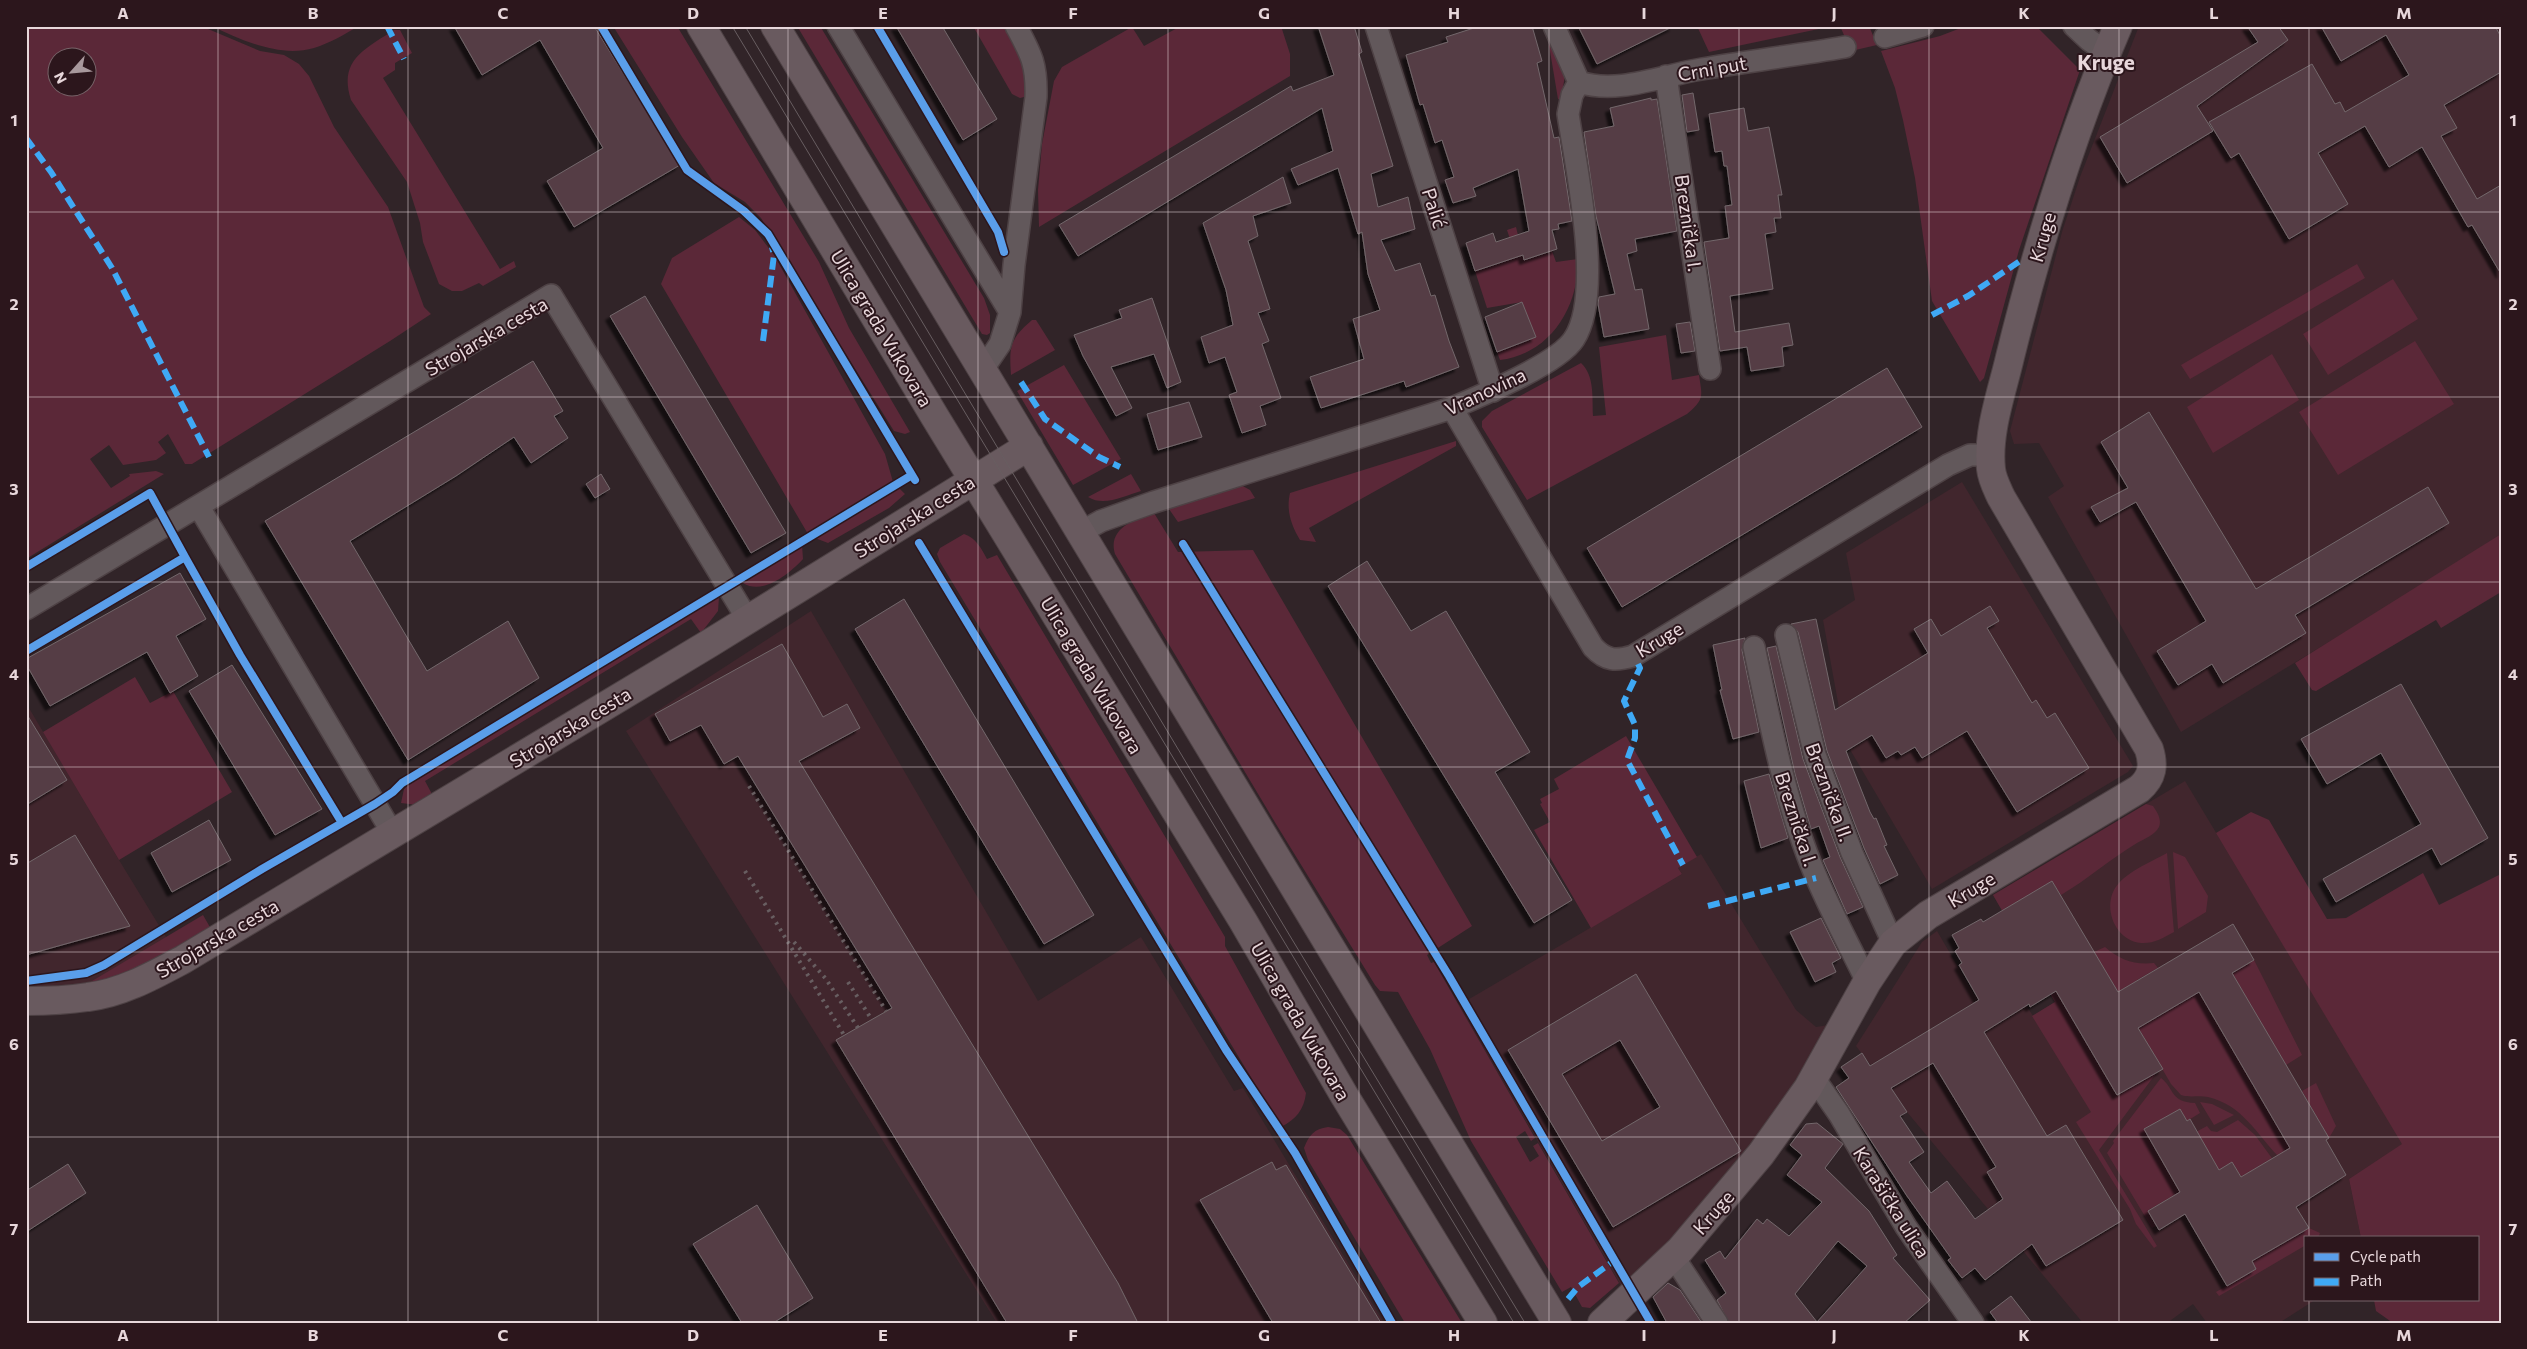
<svg xmlns="http://www.w3.org/2000/svg" width="2527" height="1349" viewBox="0 0 2527 1349" font-family="Commissioner,sans-serif">
<style>
.built{fill:#41262d}
.green{fill:#5b2838;fill-rule:evenodd}
.building{fill:#543e45;stroke:#73676b;fill-rule:evenodd;filter:url(#shadow)}
.lines{fill:none;stroke-linecap:round;stroke-linejoin:round}
.street-casing{stroke:#4e4245;stroke-width:24}
.secondary-casing{stroke:#4e4245;stroke-width:30}
.street{stroke:#62585b;stroke-width:21}
.secondary{stroke:#695a5f;stroke-width:28}
.tram{stroke:#685e61;stroke-width:1}
.rail{stroke:#685e61;stroke-width:4;stroke-dasharray:2.5 5;stroke-linecap:butt}
.quiet{stroke:#3fa9f5;stroke-width:6;stroke-dasharray:12 6;stroke-linecap:butt}
.cycleway-casing{stroke:#2c161c;stroke-width:11}
.cycleway{stroke:#5a9eea;stroke-width:8}
.grid{fill:none;stroke:#e8d7db;stroke-width:1;stroke-opacity:0.55}
.labels{text-anchor:middle;dominant-baseline:central;stroke-width:4;stroke-linejoin:round;paint-order:stroke}
.street-label{font-size:19px;fill:#e8d7db;stroke:#2c161c}
.quarter-label{font-size:21px;font-weight:bold;fill:#e8d7db;stroke:#2c161c}
.neatline{fill:none;stroke:#e8d7db;stroke-width:2}
.grid-label{font-size:16px;text-anchor:middle;font-weight:bold;fill:#e8d7db}
</style>
<defs>
<filter id="shadow"><feDropShadow dx="-4.5" dy="4.5" stdDeviation="1" flood-color="#0009"/></filter>
</defs>
<rect width="100%" height="100%" fill="#312428"/>
<path class="built" d="M2139 26H2501V534L2424 584 2181 732 2048 497 2064 486 2039 443 2014 444 2010 431 2062 232 2080 177Z
M1962 482 2133 766 2128 772 1932 889 1845 741 1823 620 1855 600 1846 553Z
M811 611 1038 1001 1141 937 1234 1091 1243 1088 1384 1323H997L626 731Z
M26 703 119 860 174 950 87 984 26 991Z
M2185 781 2403 1144 2349 1179 2361 1238H2306V1300H2315L2279 1323H2207L2193 1304 2167 1323H2083L1907 1112 1856 1046 1922 942 1937 931 1975 996 1995 985 2019 994 2033 1016 2055 1002 1993 895Z
M1701 854 1796 1010 1816 1027 1829 1025 1764 1132 1662 1253 1623 1289 1459 1005 1682 874 1678 868Z"/>
<path class="green" d="M26 26H201L260 51 284 55 299 64 309 76 334 127 388 207 424 307 431 314 390 341 192 464H185L168 434 158 442 166 453 156 460 123 465 109 445 90 459 111 488 130 476 129 474 156 471 164 474 26 559ZM58 58H88V88H58Z
M211 26H359C345 34 330 43 314 48 279 58 242 40 211 26Z
M613 26H677L819 262 849 328 910 432 905 434 894 431 761 218 745 202 714 183 682 137Z
M797 26H820L984 298 990 315V333L987 335 982 334Z
M973 26H1005L1022 54 1028 91 1024 97 1020 98 1012 94Z
M1181 26H1281L1290 54V76L1039 227 1038 190 1042 144 1054 81 1062 67 1132 27 1144 46Z
M1697 26H1833L1709 52Z
M1840 26H1869L1877 45 1851 51Z
M1966 26H2036L2080 70 2019 250 1984 378 1980 382 1932 301 1915 178 1903 120 1895 88 1881 51 1940 36Z
M1546 27 1565 75 1561 100 1558 99Z
M394 30H400L412 53 395 63V70L383 78 500 269 514 261 516 267 483 286 479 283 462 291H452L439 284 423 242 420 223 407 182 351 100C338 60 365 49 394 30Z
M739 217 755 230 774 255 885 454 893 482 808 534 661 284 672 258Z
M1516 227 1524 260 1552 251 1556 262 1578 259C1579 307 1550 354 1500 360L1497 352 1536 337 1522 302 1487 308 1475 271 1503 262 1514 251 1507 230Z
M2357 264 2365 278 2190 379 2181 365Z
M2393 279 2418 319 2328 375 2303 334Z
M1032 320H1036L1055 350 1011 375C1009 346 1010 339 1032 320Z
M1666 335 1672 380 1699 375C1702 396 1705 399 1687 414L1527 500 1482 427V421L1492 411 1581 363C1595 376 1592 398 1593 416L1606 415 1599 347Z
M2415 341 2454 404 2338 475 2299 412Z
M2272 354 2299 400 2213 453 2187 407Z
M1064 365 1121 459 1073 485 1017 391Z
M1456 441V446L1309 528 1316 542 1300 540C1291 525 1286 510 1290 493Z
M1131 474 1141 491C1124 496 1104 507 1088 497Z
M1239 484 1250 490 1255 498 1178 522 1169 509Z
M899 488 905 494 889 508 828 543 815 538Z
M1154 513 1178 552 1253 550 1472 926 1427 955 1431 963 1434 962 1535 1138 1531 1141 1525 1131 1516 1137 1530 1162 1539 1156 1533 1146 1538 1143 1619 1283 1590 1308 1582 1307 1571 1287 1562 1292 1471 1141 1430 1049 1398 992 1380 991 1375 985 1276 824 1115 554C1107 528 1136 519 1154 513Z
M964 534C976 538 981 548 987 559L997 555 1225 937V946L1306 1093C1304 1110 1296 1119 1281 1127L940 562 937 554 940 548Z
M2501 534V592L2441 628 2436 620 2316 691 2312 690 2295 663Z
M802 545 803 559C790 573 763 596 743 583Z
M719 597 718 611 701 633 691 619 425 781 433 796 417 805 401 803 404 789 408 785Z
M135 677 150 703 173 691 232 792 119 860 43 732Z
M1626 736 1697 857 1678 868 1682 874 1591 928 1534 830 1550 822 1540 804 1542 803 1540 799 1559 789 1554 779Z
M2146 804 2153 806C2157 812 2162 819 2159 827 2155 835 2144 839 2137 843 2110 859 2088 879 2061 895L2052 881 2007 908 2117 1095 2157 1072 2099 1150 2157 1246 2154 1248 2136 1224 2130 1209 2076 1122 2091 1112 2032 1016 2055 1002 1993 895Z
M2251 812 2269 820 2327 919 2346 918 2423 873 2439 905 2501 874V1323H2393L2376 1311 2374 1300H2478V1238H2361L2349 1179 2402 1144 2216 833Z
M2173 852 2185 857 2208 896 2206 912 2178 929Z
M2167 853 2174 932C2163 938 2153 944 2141 943 2117 941 2103 911 2114 890 2123 873 2151 862 2167 853Z
M203 915 211 929C171 953 133 974 87 984Z
M2105 947C2120 960 2134 965 2154 963L2158 968 2137 980 2121 997 2094 952Z
M2254 960 2302 1055 2286 1065 2232 973Z
M2199 992 2296 1158 2278 1156C2256 1133 2242 1105 2208 1097 2199 1095 2190 1098 2181 1095L2171 1084 2132 1017 2158 1016Z
M2161 1078C2175 1089 2170 1102 2195 1103L2200 1113 2187 1121 2180 1109 2144 1129 2180 1192 2149 1210 2157 1225 2152 1228 2107 1153 2114 1143 2113 1141Z
M2316 1083 2336 1126 2329 1138 2302 1091Z
M2200 1102 2212 1104 2234 1115 2214 1125Z
M2238 1120 2255 1135 2274 1161 2246 1184 2232 1162 2219 1170 2194 1133 2207 1126 2211 1131 2217 1132Z
M1328 1127 1340 1129 1347 1135 1462 1323H1405L1308 1160 1304 1148C1309 1135 1314 1129 1328 1127Z
M2219 1206 2278 1246 2309 1228 2320 1233 2318 1238H2306V1245L2219 1296 2216 1292 2256 1269Z"/>
<path class="building" d="M454 26H594L680 165 574 227 547 181 603 148 540 40 482 75Z
M896 26H942L997 119 963 140Z
M1318 26H1354L1362 52 1359 54 1393 166 1371 174 1378 207 1408 197 1415 229 1381 240 1395 271 1420 263 1431 296 1435 295 1449 341 1459 367 1406 387 1404 381 1321 408 1310 377 1364 359 1353 319 1380 310 1368 274 1362 232 1358 234 1338 168 1298 185 1291 169 1333 151 1322 108 1078 256 1059 225 1291 86 1293 91 1334 75Z
M1480 26H1532L1542 61 1537 63 1554 138 1559 137 1572 221 1558 224 1559 229 1552 230 1557 249 1524 260 1523 255 1475 271 1466 243 1493 233 1496 242 1529 231 1518 169 1473 188 1476 196 1453 203 1445 180 1454 177 1442 140 1435 143 1423 104 1420 105 1406 55 1448 42 1446 37Z
M1578 26H1674L1597 64Z
M2247 26H2278L2288 40 2197 106 2213 131 2127 183 2100 137 2258 42Z
M2321 26H2495L2501 37V72L2444 105 2457 128 2441 136 2477 199 2501 185V274L2472 225 2468 227 2422 147 2389 167 2365 126 2318 153 2348 204 2289 239 2239 153 2231 158 2209 122 2312 64 2335 104 2340 102 2345 112 2409 75 2386 35 2341 61Z
M1693 93 1699 130 1687 132 1682 95Z
M1651 98V100L1657 99 1677 231 1635 239 1637 251 1627 254 1635 290 1642 289 1649 329 1604 337 1598 304 1599 297 1615 294 1596 216 1584 132 1614 126 1610 108Z
M1744 108 1748 131 1769 127 1782 195H1778L1781 218H1774L1776 232 1765 234 1773 289 1730 296 1735 332 1789 323 1793 345 1782 347 1784 366 1751 371 1747 347 1720 351 1704 242 1729 238 1725 206 1732 205 1727 166H1724L1722 151 1715 152 1709 114Z
M1283 177 1291 203 1253 216 1258 236 1248 241 1270 309 1258 313 1269 341 1262 344 1281 398 1260 406 1266 425 1242 433 1229 395 1237 392 1225 357 1209 363 1201 337 1233 325 1226 290 1203 223Z
M645 296 786 533 751 553 610 316Z
M1152 298 1181 382 1167 388 1154 354 1111 367 1132 408 1116 416 1083 356 1074 335 1122 318 1119 310Z
M1522 302 1536 337 1497 352 1485 317Z
M1690 322 1695 351 1681 353 1676 324Z
M533 361 563 411 554 416 568 438 531 463 514 437 456 476 350 541 427 671 508 621 539 678 408 760 265 521Z
M1887 368 1922 427 1622 607 1587 548Z
M1189 402 1202 437 1158 450 1147 414Z
M2149 412 2256 589 2428 487 2449 523 2295 615 2306 633 2223 683 2212 664 2178 685 2157 651 2206 621 2136 502 2100 522 2091 507 2128 488 2101 442Z
M601 474 610 489 595 498 586 484Z
M1367 561 1411 631 1446 611 1530 752 1495 772 1572 900 1534 923 1328 586Z
M180 573 206 619 176 636 198 676 170 693 147 652 50 706 26 664V659Z
M904 599 1094 915 1044 944 855 629Z
M1990 606 1999 621 1987 628 2032 703 2036 700 2047 718 2055 713 2089 768 2017 812 1967 731 1922 758 1915 747 1901 755 1898 751 1886 758 1872 735 1846 751 1870 812 1874 819 1876 818 1887 845 1884 846 1898 875 1880 884 1864 848 1827 751 1798 632 1791 624 1816 619 1835 710 1928 653 1914 629 1931 619 1941 636Z
M1745 638 1742 650 1759 732 1733 739 1720 690H1722L1713 645Z
M782 644 823 717 847 704 860 728 799 761 1118 1283 1138 1323H1007L836 1040 892 1008 738 756 724 764 701 725 670 741 655 714Z
M1776 646 1803 759 1840 857 1863 907 1847 914 1823 860 1830 857 1819 826 1811 829 1795 774 1767 648Z
M232 665 322 809 275 835 189 691Z
M2401 684 2488 838 2441 865 2432 848 2336 902 2323 879 2421 824 2381 753 2327 784 2301 739Z
M26 713 67 780 26 805Z
M1769 774 1788 838 1761 848 1744 781Z
M209 820 231 860 172 892 151 853Z
M75 835 130 926 26 955V864Z
M2052 881 2118 992 2233 924 2254 960 2232 973 2329 1138 2326 1140 2346 1175 2296 1207 2309 1228 2252 1261 2256 1269 2227 1286 2185 1214 2159 1230 2148 1211 2180 1192 2144 1129 2180 1109 2187 1121 2190 1119 2219 1170 2232 1162 2241 1177 2290 1148 2199 992 2138 1028 2163 1069 2117 1095 2056 991 2030 1007 2029 1004 1984 1032 2047 1136 2066 1125 2123 1220 2046 1266 2032 1244 1985 1280 1975 1268 1962 1278 1948 1260 1951 1258 1907 1196 1836 1087 1849 1078 1841 1067 1862 1053 1870 1066 1979 1000 1959 965 1962 963 1955 951 1959 948 1952 935 1981 919 1983 922ZM1933 1063 1996 1167 1987 1172 2003 1199 1975 1219 1947 1181 1931 1193 1909 1162 1924 1152 1900 1116 1907 1112 1891 1088Z
M1821 918 1841 958 1832 963 1836 972 1815 982 1790 932Z
M1636 974 1741 1151 1613 1227 1508 1050ZM1620 1040 1660 1107 1602 1141 1562 1074Z
M1817 1123 1843 1144 1825 1168 1869 1211 1897 1255 1893 1258 1930 1300 1904 1323H1729L1717 1300 1726 1293 1705 1260 1720 1251 1725 1259 1757 1219 1763 1224 1767 1219 1789 1236 1822 1202 1787 1175 1802 1155 1790 1145 1806 1124ZM1838 1241 1867 1266 1817 1322 1795 1294Z
M1272 1162 1276 1170 1286 1165 1381 1323H1273L1200 1200Z
M68 1164 86 1193 26 1232V1191Z
M757 1205 813 1298 773 1323H742L693 1244Z
M1668 1283 1680 1290 1702 1323H1667L1653 1297Z
M2011 1296 2032 1323H1998L1990 1312Z"/>
<g class="lines">
<defs>
<path id="street" d="M838 26 1010 312
M1376 26 1493 391
M1554 26 1579 82
M2074 26 2089 40 2108 53
M1885 37 1923 26
M1666 76 1710 369
M1579 82C1618 95 1663 75 1702 69 1750 61 1798 55 1845 47
M983 369 1000 344 1010 312 1014 265 1036 97C1037 64 1031 54 1016 26
M1452 408 1593 647C1606 661 1616 661 1633 656L1948 465 1970 455H1991
M199 507 393 834
M1081 532 1101 521 1154 502 1452 408C1480 396 1558 364 1574 339 1604 293 1576 168 1568 114L1572 95 1579 82
M26 609 551 295 748 620
M1786 635 1815 755 1852 853 1893 943
M1754 647C1769 717 1782 787 1807 854 1823 898 1847 940 1867 982
M1814 1078 1839 1114 1906 1227 1973 1323
M1673 1256 1717 1323"/>
<path id="secondary" d="M701 26 935 417 1243 921 1344 1095 1483 1323
M775 26 1557 1323
M26 1001C47 1001 68 1000 88 997 122 993 154 975 184 959L710 643 1029 446
M1602 1323 1680 1250 1761 1154 1808 1088 1867 982 1893 943 1928 915 2139 789C2153 777 2154 765 2149 749L2001 497C1997 488 1992 479 1991 469 1987 432 2002 392 2010 357 2038 244 2072 133 2118 26"/>
</defs>
<use href="#street" class="street-casing"/>
<use href="#secondary" class="secondary-casing"/>
<use href="#street" class="street"/>
<use href="#secondary" class="secondary"/>
<path class="tram" d="M732 26 1514 1323
M745 26 1290 936 1525 1323"/>
<path class="rail" d="M749 786 886 1011
M745 871 844 1035
M794 942 826 979 858 1028
M848 982 872 1020"/>
<path class="quiet" d="M387 26 404 59
M26 138 51 172 112 268 209 457
M1932 315 1968 296 2023 259
M763 341 774 255 772 247
M1021 382 1045 419 1099 457 1120 467
M1638 664 1640 668 1624 701 1635 725V738L1627 760 1683 865
M1708 906 1816 878
M1568 1299 1578 1287 1615 1260"/>
<defs>
<path id="cycleway" d="M601 26 687 170 744 211 768 234 915 480
M877 26 998 232 1004 252
M919 543 1226 1050 1295 1153 1392 1323
M1183 544 1449 976 1651 1323
M185 557 240 655 342 823
M26 567 150 493 185 557 26 651
M26 981 86 973 104 965 262 869 375 804 393 792 402 783 912 475"/>
</defs>
<use href="#cycleway" class="cycleway-casing"/>
<use href="#cycleway" class="cycleway"/>
</g>
<path class="grid" d="M218 26V1323M408 26V1323M598 26V1323M788 26V1323M978 26V1323M1168 26V1323M1359 26V1323M1549 26V1323M1739 26V1323M1929 26V1323M2119 26V1323M2309 26V1238M26 212H2501M26 397H2501M26 582H2501M26 767H2501M26 952H2501M26 1137H2501M2309 1300V1323"/>
<g class="labels">
<g class="street-label">
<text transform="translate(1712 68) rotate(-10)">Crni put</text>
<text transform="translate(1435 208) rotate(72)">Palić</text>
<text transform="translate(1689 223) rotate(82)">Breznička I.</text>
<text transform="translate(2042 237) rotate(-74)">Kruge</text>
<text transform="translate(882 328) rotate(59)">Ulica grada Vukovara</text>
<text transform="translate(486 336) rotate(-30)">Strojarska cesta</text>
<text transform="translate(1485 391) rotate(-25)">Vranovina</text>
<text transform="translate(914 516) rotate(-32)">Strojarska cesta</text>
<text transform="translate(1659 639) rotate(-31)">Kruge</text>
<text transform="translate(1092 675) rotate(59)">Ulica grada Vukovara</text>
<text transform="translate(570 727) rotate(-31)">Strojarska cesta</text>
<text transform="translate(1830 792) rotate(70)">Breznička II.</text>
<text transform="translate(1797 819) rotate(72)">Breznička I.</text>
<text transform="translate(1971 889) rotate(-31)">Kruge</text>
<text transform="translate(217 938) rotate(-30)">Strojarska cesta</text>
<text transform="translate(1301 1021) rotate(60)">Ulica grada Vukovara</text>
<text transform="translate(1892 1202) rotate(58)">Karašička ulica</text>
<text transform="translate(1713 1212) rotate(-49)">Kruge</text>
</g>
<g class="quarter-label">
<text x="2106" y="61">Kruge</text>
</g>
</g>
<rect width="2527" height="1349" fill="none" stroke="#2c161c" stroke-width="55"/>
<rect x="2304" y="1236" width="175" height="65" fill="#2c161c" stroke="#776368"/>
<rect x="2314" y="1253" width="25" height="8" fill="#5a9eea" stroke="#776368"/>
<text x="2350" y="1262" font-size="15" fill="#e8d7db">Cycle path</text>
<rect x="2314" y="1278" width="25" height="8" fill="#3fa9f5" stroke="#776368"/>
<text x="2350" y="1286" font-size="15" fill="#e8d7db">Path</text>
<g transform="translate(72 72) rotate(243)"><circle r="24" fill="#2c161c" stroke="#776368"/>
<path d="M0-4L9 19L0 12L-9 19Z" fill="#a8989c"/>
<text y="-8" font-size="14" font-weight="bold" text-anchor="middle" fill="#e8d7db">N</text>
</g>
<rect x="28" y="28" width="2472" height="1294" class="neatline"/>
<g class="grid-label">
<text x="123" y="19">A</text>
<text x="313" y="19">B</text>
<text x="503" y="19">C</text>
<text x="693" y="19">D</text>
<text x="883" y="19">E</text>
<text x="1073" y="19">F</text>
<text x="1264" y="19">G</text>
<text x="1454" y="19">H</text>
<text x="1644" y="19">I</text>
<text x="1834" y="19">J</text>
<text x="2024" y="19">K</text>
<text x="2214" y="19">L</text>
<text x="2404" y="19">M</text>
<text x="14" y="126">1</text>
<text x="2513" y="126">1</text>
<text x="14" y="310">2</text>
<text x="2513" y="310">2</text>
<text x="14" y="495">3</text>
<text x="2513" y="495">3</text>
<text x="14" y="680">4</text>
<text x="2513" y="680">4</text>
<text x="14" y="865">5</text>
<text x="2513" y="865">5</text>
<text x="14" y="1050">6</text>
<text x="2513" y="1050">6</text>
<text x="14" y="1235">7</text>
<text x="2513" y="1235">7</text>
<text x="123" y="1341">A</text>
<text x="313" y="1341">B</text>
<text x="503" y="1341">C</text>
<text x="693" y="1341">D</text>
<text x="883" y="1341">E</text>
<text x="1073" y="1341">F</text>
<text x="1264" y="1341">G</text>
<text x="1454" y="1341">H</text>
<text x="1644" y="1341">I</text>
<text x="1834" y="1341">J</text>
<text x="2024" y="1341">K</text>
<text x="2214" y="1341">L</text>
<text x="2404" y="1341">M</text>
</g>
</svg>
